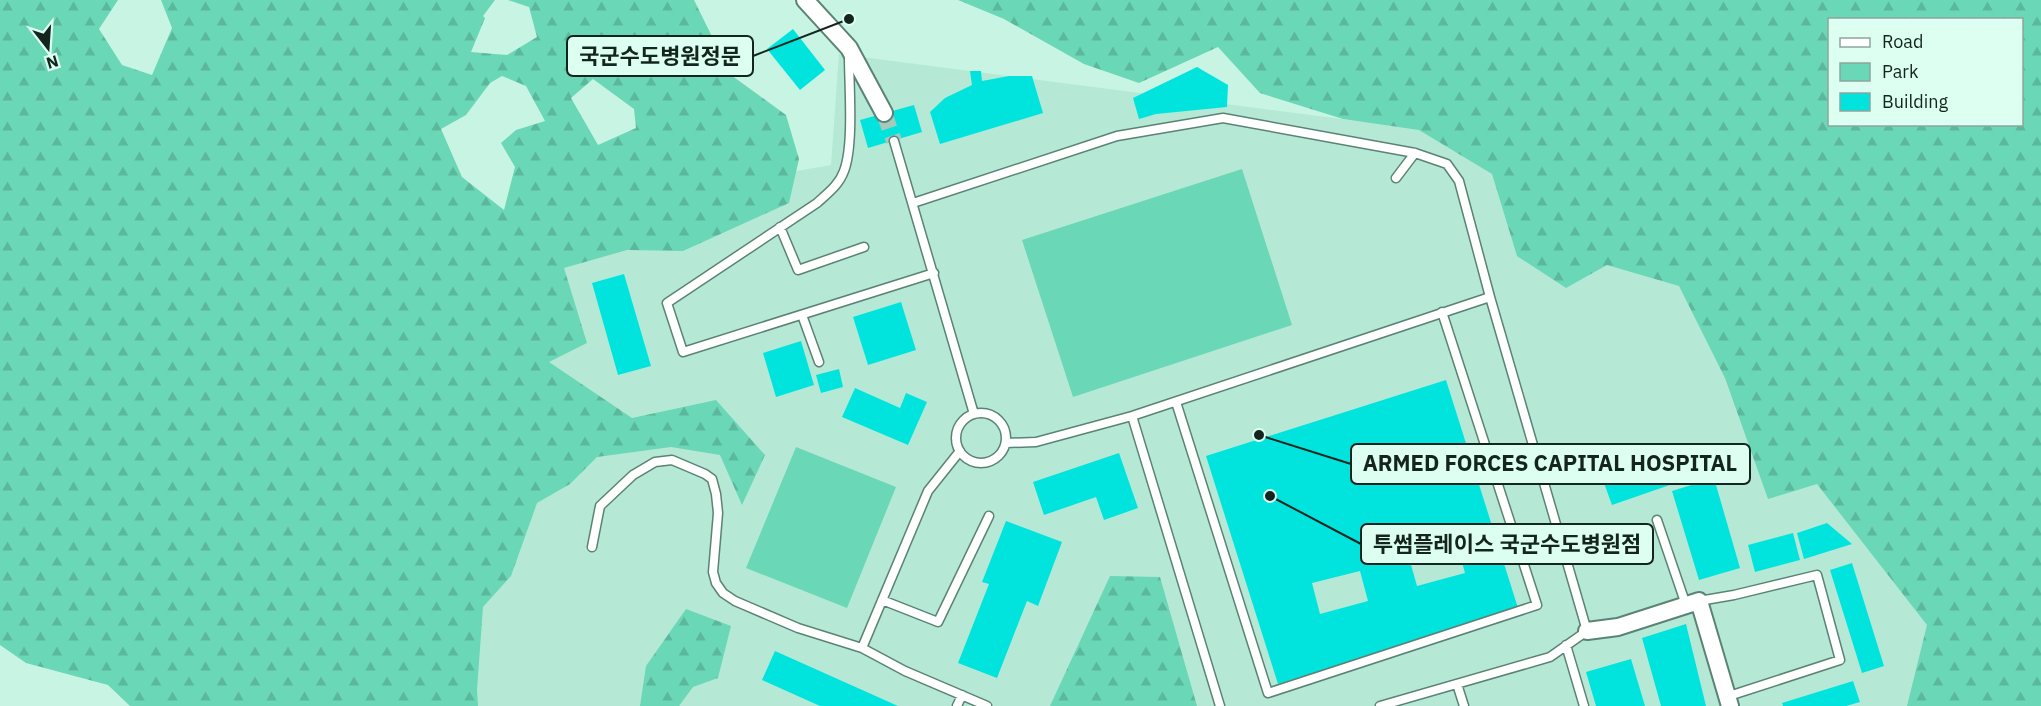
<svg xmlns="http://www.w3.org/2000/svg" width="2041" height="706" viewBox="0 0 2041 706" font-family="'IBM Plex Sans','Noto Sans KR',sans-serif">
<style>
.built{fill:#b5e9d6}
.forest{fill:url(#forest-firs);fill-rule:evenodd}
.park{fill:#6ad7b6}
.building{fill:#01e4dd;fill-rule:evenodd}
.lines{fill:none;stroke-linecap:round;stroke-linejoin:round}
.street-tunnel{stroke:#a4cabd;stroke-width:16;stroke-dasharray:16 8;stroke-linecap:butt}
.lane-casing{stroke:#5b8375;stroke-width:11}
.street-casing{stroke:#5b8375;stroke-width:20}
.lane{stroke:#fff;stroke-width:8}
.street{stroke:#fff;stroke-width:16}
.leader{fill:none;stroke:#14241f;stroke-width:2}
.callout-dot{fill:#14241f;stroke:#dcfff2;stroke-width:2}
.callout{fill:#dcfff2;stroke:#14241f;stroke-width:2}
.callout-label{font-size:22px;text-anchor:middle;font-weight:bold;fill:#14241f}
</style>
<defs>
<pattern id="forest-firs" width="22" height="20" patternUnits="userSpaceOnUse" patternTransform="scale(1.5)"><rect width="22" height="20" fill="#6ad7b6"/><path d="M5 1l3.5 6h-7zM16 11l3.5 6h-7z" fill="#5bb89c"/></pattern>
</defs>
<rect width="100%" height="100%" fill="#c8f4e4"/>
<path class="built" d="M839 54 1365 122 1483 130 1928 424 1940 706H372L218 356 734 182 831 165Z"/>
<path class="forest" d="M0 0H118L99 29 122 65 152 75 172 28 161 0H495L483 16 485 18 471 52 507 55 537 37 529 7 508 0H694L731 75 786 115 799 159 789 203 683 251 627 250 564 268 587 343 549 362 632 418 716 400 765 455 742 505 720 455 671 447 597 457 570 484 537 503 511 576 483 607 477 690 478 706H130L108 685 26 663 0 645ZM502 76 526 86 545 121 516 130 501 143 515 167 504 210 462 177 441 129 466 115 490 83ZM593 79 634 109 636 128 598 145 571 98Z
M958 0H2041V706H1907L1927 625 1817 484 1768 499 1725 378 1679 286 1607 265 1566 288 1517 256 1492 174 1419 130 1343 119 1260 93 1218 47 1139 83 1084 64 1004 19ZM1830 20H2022V124H1830Z
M1110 576 1160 577 1197 706H1050Z
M686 609 731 626 718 678 693 687 679 706H640L646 666Z"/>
<path class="park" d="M1242 169 1292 325 1073 397 1022 240Z
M796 447 896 487 847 608 746 568Z"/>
<path class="building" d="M793 29 825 70 800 90 767 49Z
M1197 67 1228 85 1227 107 1156 114 1139 119 1133 98Z
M970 71H981L982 81 1009 76H1032L1043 113 940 144 930 112 945 98 972 85Z
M914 105 922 132 868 148 860 120Z
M624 274 651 366 618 375 592 283Z
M901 302 916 350 868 365 853 317Z
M801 341 814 385 776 397 763 353Z
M839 369 843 387 821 393 816 375Z
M1446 380 1518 608 1278 684 1206 456ZM1456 541 1465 573 1417 586 1408 554ZM1360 571 1368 601 1320 614 1312 583Z
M855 388 900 408 906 393 927 402 908 445 842 417Z
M1678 445 1690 478 1612 505 1600 472Z
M1119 453 1138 508 1104 520 1096 497 1044 515 1033 482Z
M1714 478 1740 568 1699 580 1672 491Z
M1006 521 1062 542 1038 606 1027 601 997 678 958 663 989 584 982 582Z
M1827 523 1852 544 1804 559 1797 533Z
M1793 533 1800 560 1755 572 1748 545Z
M1852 563 1884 666 1862 673 1830 570Z
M1686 624 1706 706H1661L1642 638Z
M775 651 898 706H820L762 680Z
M1631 659 1645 706H1596L1586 672Z
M1853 681 1860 702 1846 706H1783L1782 703Z"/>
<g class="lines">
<path class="street-tunnel" d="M884 113 894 141"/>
<defs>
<path id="lane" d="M849 57C849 86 854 145 844 171 839 185 828 193 817 203L667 303 683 352 934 273
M894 141 974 414
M1396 178 1415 153
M913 203 1117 136 1223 118 1415 153 1447 164 1459 181 1490 297
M780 227 798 270 864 247
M802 315 819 362
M1176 402 1268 693 1537 605 1442 312
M956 438a25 25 0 1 1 50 0a25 25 0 1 1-50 0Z
M1132 416 1220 706
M1006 443 1036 442 1132 416 1490 297 1587 631 1550 657 1380 706
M960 451 928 491 862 648 905 671 987 706
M1657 520 1686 605
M592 547 600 506 633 475 655 462 672 460 705 474 712 479 716 494 718 513 713 572 716 583 723 593 735 601 798 628 862 648
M882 600 938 622 989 516
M1699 601 1734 595 1817 575 1840 660 1729 696
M1566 645 1584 706
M1457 684 1464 706
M957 706 962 695"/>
<path id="street" d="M805 0 849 48 884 113
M1587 631 1618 627 1699 601 1730 706"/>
</defs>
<use href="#lane" class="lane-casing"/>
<use href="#street" class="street-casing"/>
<use href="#lane" class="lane"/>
<use href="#street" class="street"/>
</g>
<path class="leader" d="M849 19L753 56M1259 435L1351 464M1270 496L1361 544"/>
<g class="callout-dot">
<circle cx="849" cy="19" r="6"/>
<circle cx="1259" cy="435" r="6"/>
<circle cx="1270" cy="496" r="6"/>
</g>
<g class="callout">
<rect x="567" y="36" width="186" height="40" rx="6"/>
<rect x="1351" y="444" width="399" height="40" rx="6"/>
<rect x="1361" y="524" width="292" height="40" rx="6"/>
</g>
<g class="callout-label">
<text x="660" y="64">국군수도병원정문</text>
<text x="1550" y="471">ARMED FORCES CAPITAL HOSPITAL</text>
<text x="1507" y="552">투썸플레이스 국군수도병원점</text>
</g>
<rect x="1828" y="18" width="195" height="108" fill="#dcfff2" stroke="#8ca79e" stroke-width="1.5"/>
<rect x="1840" y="38" width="30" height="9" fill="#ffffff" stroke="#8ca79e" stroke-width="1.5"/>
<text x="1882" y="48" font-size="18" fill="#14241f">Road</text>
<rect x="1840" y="63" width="30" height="18" fill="#6ad7b6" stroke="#8ca79e" stroke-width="1.5"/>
<text x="1882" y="78" font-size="18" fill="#14241f">Park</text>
<rect x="1840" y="93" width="30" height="18" fill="#01e4dd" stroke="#8ca79e" stroke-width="1.5"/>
<text x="1882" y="108" font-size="18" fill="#14241f">Building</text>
<g transform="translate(48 48) rotate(163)" stroke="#dcfff2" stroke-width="4.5" paint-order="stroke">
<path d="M0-4.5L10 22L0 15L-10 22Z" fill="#14241f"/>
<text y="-9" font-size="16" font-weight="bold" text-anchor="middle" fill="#14241f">N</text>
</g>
</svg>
